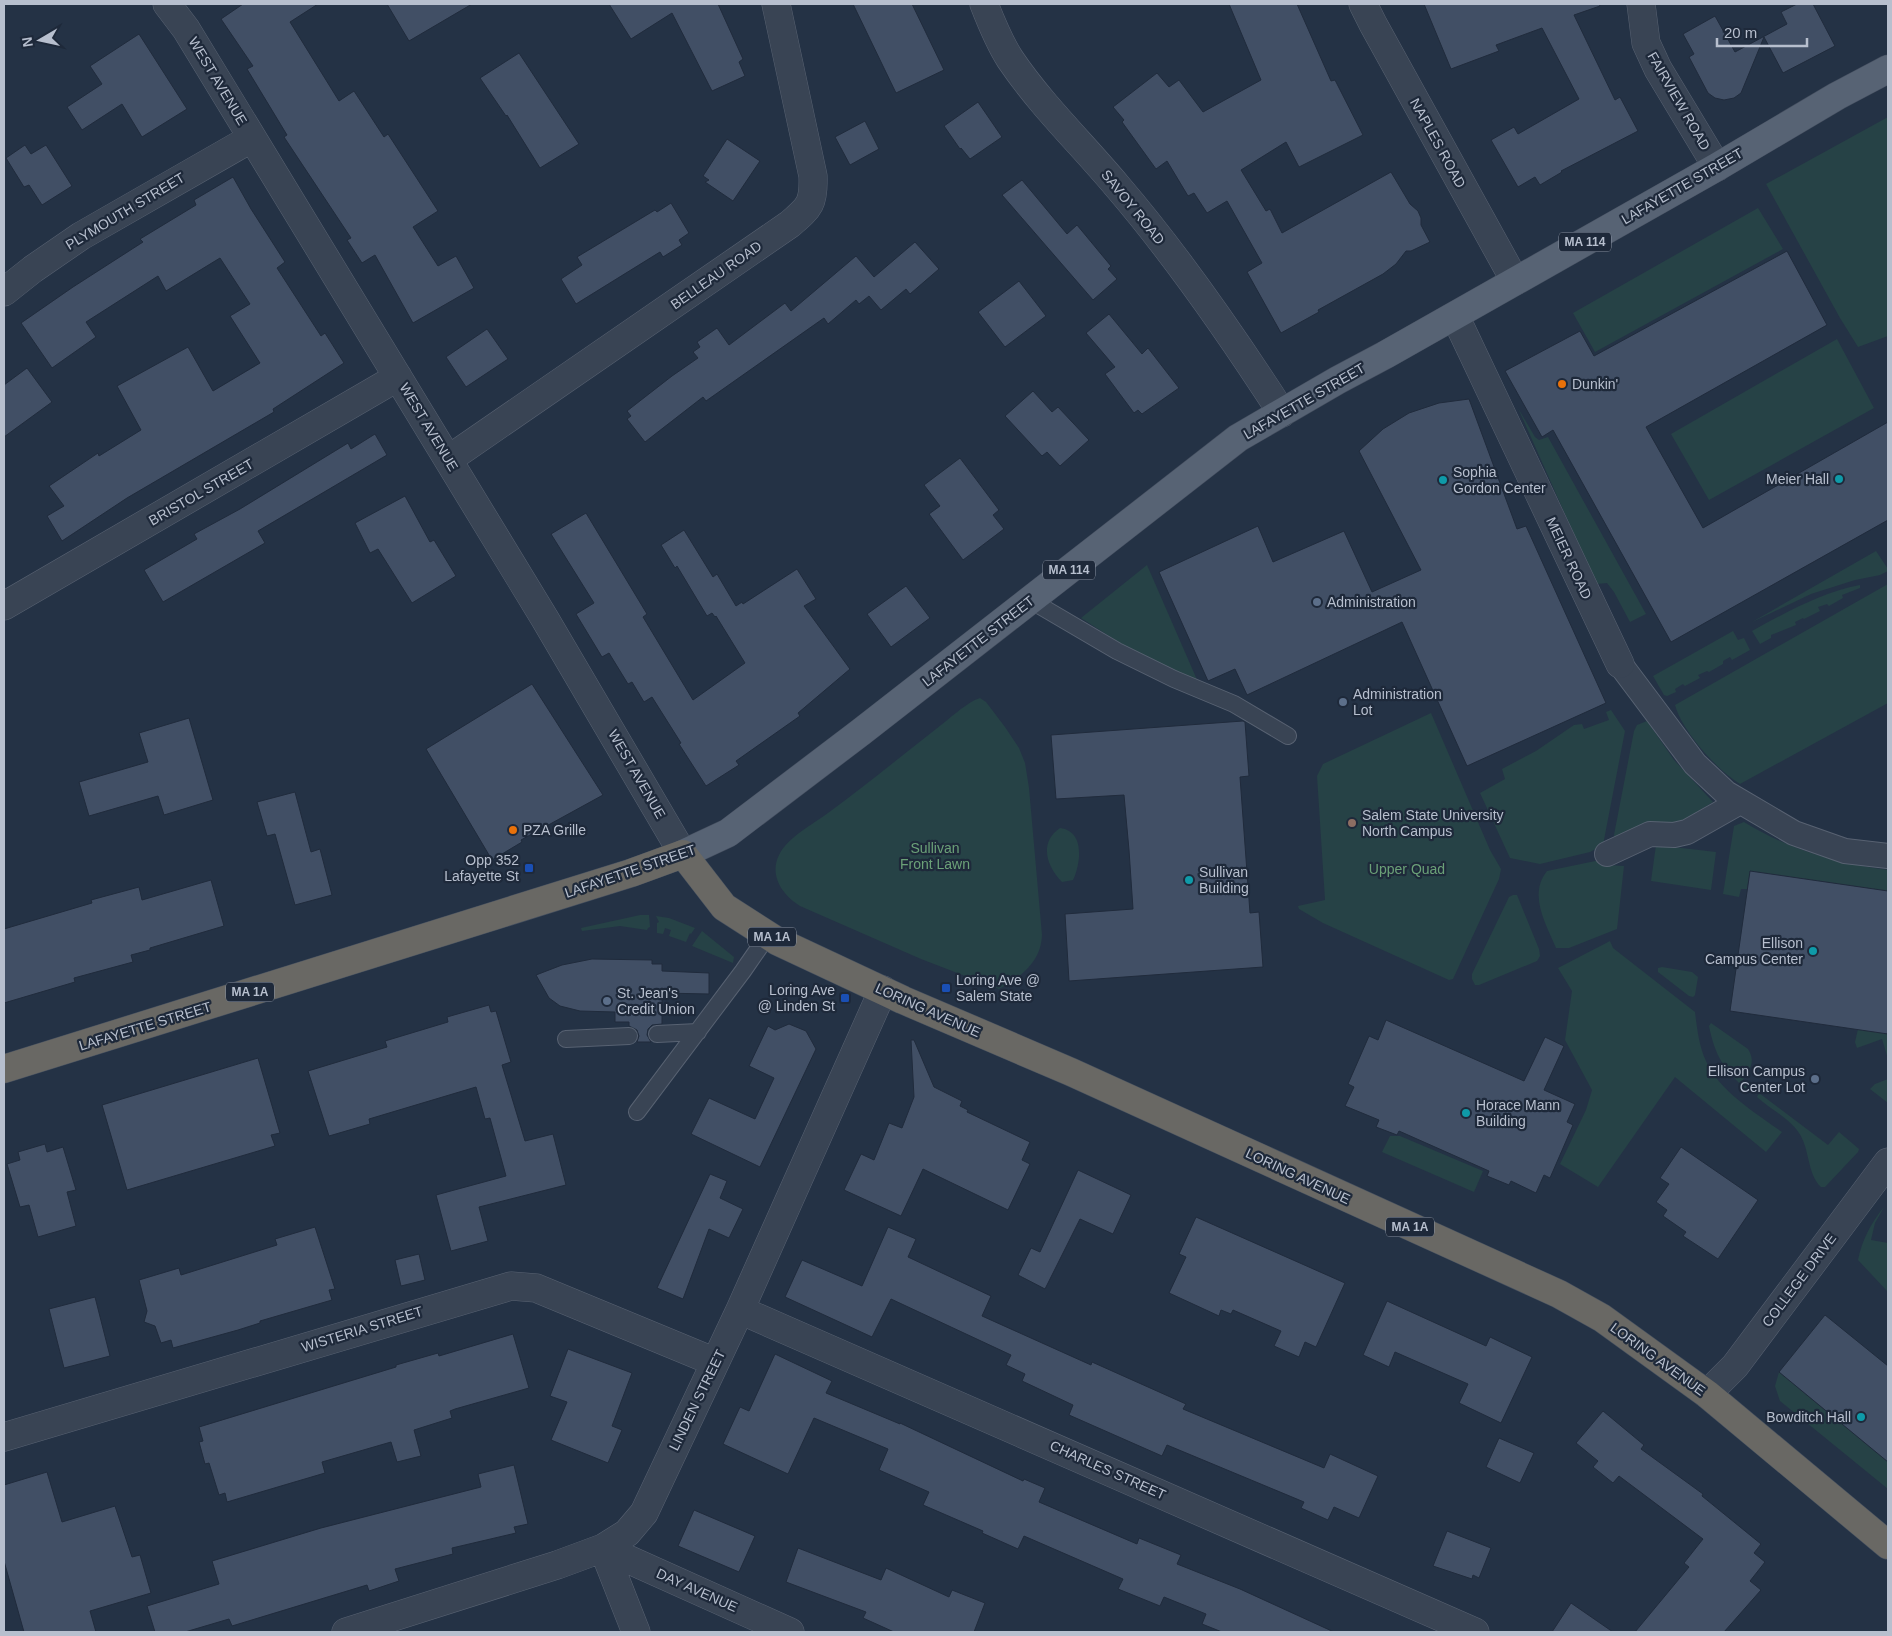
<svg xmlns="http://www.w3.org/2000/svg" width="1892" height="1636" viewBox="0 0 1892 1636" font-family="Helvetica,sans-serif">
<style>
.green{fill:#264246}
.building{fill:#414f65;stroke:#202b3c}
.lines{fill:none;stroke-linecap:round;stroke-linejoin:round}
.service-casing{stroke:#586272;stroke-width:18}
.pedestrian-casing{stroke:#586272;stroke-width:26}
.minor-casing{stroke:#586272;stroke-width:29}
.primary-casing{stroke:#434d5e;stroke-width:29}
.trunk-casing{stroke:#444f5f;stroke-width:29}
.service{stroke:#394454;stroke-width:16}
.pedestrian{stroke:#394454;stroke-width:24}
.minor{stroke:#394454;stroke-width:28}
.primary{stroke:#576374;stroke-width:28}
.trunk{stroke:#696864;stroke-width:28}
.food-dot{fill:#e8710a;stroke:#1e293a;stroke-width:2}
.culture-dot{fill:#0f9aa8;stroke:#1e293a;stroke-width:2}
.service-dot{fill:#5c6f8a;stroke:#1e293a;stroke-width:2}
.education-dot{fill:#8d6e63;stroke:#1e293a;stroke-width:2}
.transit-dot{fill:#1a4fb4;stroke:#1e293a;stroke-width:2}
.labels{text-anchor:middle;dominant-baseline:central;stroke-width:4.5;stroke-linejoin:round;paint-order:stroke}
.shield{fill:#1e293a;stroke:#8992a2;stroke-width:1}
.shield-label{font-size:12px;font-weight:bold;fill:#b7bfce}
.street-label{font-size:14px;fill:#b7bfce;stroke:#1e293a}
.poi-label{font-size:14px;fill:#b7bfce;stroke:#1e293a;text-anchor:start}
.park-label{font-size:14px;fill:#6ba178;stroke:#1e293a}
</style>
<rect width="100%" height="100%" fill="#243245"/>
<path class="green" d="M1888 117V336L1858 347 1840 318 1766 184Z
M1758 208 1783 249 1595 352 1573 313Z
M1837 339 1874 408 1709 500 1671 434Z
M1518 408 1535 437 1539 440 1548 437 1646 614 1630 622 1614 592 1607 583 1596 584Z
M1876 551 1888 569V571L1880 575 1855 580 1811 594 1752 622Z
M1147 565 1198 682 1123 645 1081 618Z
M1888 584V703L1740 784C1717 770 1682 731 1675 705Z
M1860 585V588L1842 595 1843 598 1829 606 1827 604 1818 607 1820 611 1804 619 1803 618 1795 622 1796 625 1771 635V638L1760 644 1752 631C1785 613 1822 592 1860 585Z
M1733 631 1738 640 1744 638 1750 650 1732 660 1730 657 1723 661V664L1709 672 1707 671 1698 675 1700 678 1685 686 1683 684 1675 689 1676 692 1667 696 1664 695 1653 676Z
M980 698 986 702 1005 727 1019 748 1025 763 1029 788 1042 935C1041 962 1021 977 999 989L921 959 800 906C782 895 769 875 779 855 788 837 812 825 828 813 865 786 900 757 936 729 948 720 967 702 980 698Z
M1611 710 1625 731 1603 845 1590 852 1540 864 1510 858 1480 793 1505 779 1502 769 1536 751 1574 725 1582 724 1584 729 1609 720 1606 712Z
M1431 713 1490 850 1501 869 1499 879 1453 979 1449 980 1323 923 1299 909 1298 906 1325 900 1317 776 1323 764Z
M1647 721 1674 760 1713 802 1674 826 1615 838 1614 835 1634 731 1637 725Z
M1744 822C1788 849 1838 864 1888 870V891L1750 871 1747 889H1741L1739 897 1723 894 1734 826Z
M1060 828C1085 831 1081 863 1073 880L1062 882C1046 866 1039 842 1060 828Z
M1656 845 1716 852 1711 890 1651 881Z
M1605 859 1607 865 1624 866 1617 929 1569 948H1556C1546 924 1528 895 1547 871Z
M1513 895H1517L1519 900 1539 949 1540 956 1537 961 1479 985H1475L1472 979V974L1509 897Z
M640 915H649L650 927 648 928 647 930 620 926 582 931 581 928Z
M656 916 669 918 695 928 691 934 690 933 686 942 669 936 671 930 665 928 663 934 657 933V923L659 922Z
M702 931 734 957 733 963 692 946Z
M1610 941 1613 948 1695 1012C1697 1028 1699 1046 1706 1061 1719 1091 1757 1114 1782 1132L1766 1152 1675 1077 1598 1187 1560 1164 1586 1110 1592 1090 1565 1040 1572 991 1558 968Z
M1662 967 1692 972 1698 977 1695 995 1693 997 1689 996 1658 972V968Z
M1711 1023 1748 1049C1756 1062 1750 1069 1743 1080L1751 1087 1747 1090C1724 1070 1715 1056 1709 1026Z
M1858 1029 1888 1034V1059L1882 1039 1857 1048 1855 1042Z
M1888 1079V1103L1870 1089 1875 1084Z
M1759 1093 1828 1145 1839 1132 1859 1149 1858 1152 1825 1187H1821C1807 1174 1810 1149 1799 1133 1789 1118 1770 1109 1757 1097Z
M1390 1136H1400L1483 1171 1474 1192 1382 1152Z
M1884 1207 1875 1223 1871 1240 1888 1243V1292L1858 1260C1862 1240 1871 1223 1884 1207Z
M1779 1372 1888 1462V1489L1780 1401 1775 1386Z"/>
<path class="building" d="M243 4H318L290 22 339 101 354 91 384 137 388 134 438 211 413 227 438 266 456 256 474 288 413 323 375 255 362 263 347 240 351 238 284 137 287 135 247 69 253 66 221 19Z
M387 4H472L409 41Z
M609 4H718L743 59 739 62 745 76 712 91 672 13 631 39Z
M853 4H912L944 70 896 93Z
M1229 4H1297L1331 81 1335 80 1363 135 1299 167 1286 142 1241 170 1266 211 1270 209 1282 233 1391 172 1410 204 1418 211 1421 218V225L1430 242 1411 251H1406L1396 264 1383 274 1318 310 1319 312 1281 333 1247 272 1262 263 1227 201 1207 213 1194 193 1188 196 1167 161 1156 169 1122 122 1124 120 1113 107 1157 73 1169 87 1179 80 1203 112 1261 80Z
M1424 4H1599L1600 6 1574 15 1615 100 1620 97 1638 131 1561 171 1562 172 1540 185 1535 177 1518 187 1491 140 1514 127 1518 134 1579 99 1542 28 1496 45 1499 51 1451 69Z
M1797 4H1813L1835 46 1783 73 1764 37 1741 93 1734 98 1724 100 1715 98 1708 93 1689 57 1694 54 1683 34 1715 16 1735 52 1787 24 1781 12Z
M139 34 187 109 142 137 122 104 82 130 67 107 102 84 90 66Z
M519 53 579 144 540 168 507 115 506 116 480 78Z
M978 102 1002 137 970 159 961 148 960 149 944 126Z
M865 121 879 149 850 165 835 137Z
M727 139 760 161 733 201 705 182 709 180 703 176Z
M25 145 31 154 46 145 72 186 42 205 29 185 24 187 6 158Z
M233 177 251 209 285 262 277 268 321 336 325 333 344 363 273 409 274 412 127 498 62 541 47 516 64 506 49 486 98 453 99 456 141 430 117 386 188 347 213 391 260 363 230 316 250 304 220 258 166 291 158 276 86 322 96 337 52 368 21 323 73 287 143 242 140 239 196 205 194 200Z
M1022 180 1067 234 1077 225 1111 266 1108 269 1117 279 1093 300 1002 195Z
M671 203 689 233 679 240 682 245 663 257 660 252 576 304 561 279 582 265 577 257 655 210 657 212Z
M915 242 939 269 910 294 906 289 881 310 869 296 859 304 856 300 828 324 824 318 706 401 703 397 645 442 627 419 631 416 627 411 672 376 698 358 693 352 700 347 697 342 717 328 729 345 785 303 791 311 856 256 874 277Z
M1787 251 1827 325 1646 427 1703 528 1888 422V520L1671 642 1553 430 1542 437 1505 371 1580 331 1594 356Z
M1019 281 1046 316 1005 347 978 312Z
M1109 314 1142 354 1148 348 1179 388 1142 414 1138 410 1134 413 1105 374 1115 367 1086 333Z
M487 329 508 359 466 387 446 357Z
M27 368 52 402 4 437V385Z
M1033 391 1052 412 1058 407 1089 440 1060 466 1047 452 1042 456 1005 416Z
M1469 399 1517 529 1526 526 1606 703 1467 766 1402 622 1247 695 1235 669 1208 681 1159 572 1258 526 1273 562 1344 531 1372 592 1421 570 1359 451 1383 429 1409 413 1439 403Z
M375 434 387 455 258 531 265 543 163 602 144 570 197 539 194 534 240 509 348 443 351 449Z
M960 458 999 510 993 515 1004 529 963 560 929 514 940 506 924 485Z
M405 496 430 542 434 540 456 576 412 603 378 549 370 553 355 523Z
M586 513 647 614 643 617 693 700 745 663 716 616 715 617 712 613 707 616 677 566 675 568 661 545 684 530 713 577 717 574 736 606 742 602 743 604 797 569 816 599 804 606 850 669 798 713 800 716 736 761 739 765 706 786 679 744 681 743 652 697 644 702 632 682 628 684 609 653 602 657 576 614 594 603 551 534Z
M906 586 930 618 891 647 867 614Z
M532 684 603 795 521 840 522 842 492 860 426 749Z
M189 718 213 800 164 815 158 796 89 816 79 782 148 762 139 733Z
M1243 721 1245 722 1249 776 1240 777 1250 913 1259 912 1263 967 1069 981 1065 914 1133 909 1129 850 1124 795 1056 799 1051 735Z
M295 792 311 852 320 849 332 895 295 905 275 834 267 836 257 802Z
M1750 871 1888 891V1034L1730 1011Z
M211 880 224 926 150 948V950L131 955 133 962 74 978 75 982 4 1003V929L92 903 91 900 139 887 142 900Z
M592 959 652 960V964H662V971L709 973V994L662 993V1024L652 1025 648 1029 647 1035 651 1042H637L639 1036 637 1030 629 1026V1022H615V1012L580 1011 560 1006 549 998 536 975 562 965Z
M489 1005 491 1012 496 1011 511 1062 502 1065 525 1141 553 1134 566 1185 479 1207 488 1241 451 1251 436 1195 506 1176 490 1118 485 1119 476 1087 369 1119 370 1124 329 1136 308 1071 387 1047 385 1041 448 1022 447 1017Z
M1386 1020 1524 1081 1545 1037 1564 1046 1544 1090 1575 1104 1567 1122 1573 1125 1550 1178 1544 1175 1536 1193 1511 1181 1509 1185 1487 1176 1489 1171 1399 1131 1397 1135 1376 1127 1379 1120 1345 1106 1354 1087 1348 1084 1369 1036 1378 1040Z
M789 1024 806 1031 816 1049 760 1167 691 1134 709 1098 755 1119 774 1078 749 1066 768 1026 775 1030Z
M911 1040H914L934 1087 962 1101 960 1106 968 1110 967 1112 1030 1142 1022 1160 1030 1164 1008 1210 923 1169 901 1216 844 1190 861 1154 874 1160 889 1123 902 1128 914 1097Z
M258 1058 280 1133 271 1135 275 1146 127 1190 102 1105Z
M45 1144 47 1152 63 1147 76 1190 67 1192 76 1226 38 1237 29 1205 20 1207 7 1164 20 1160 18 1152Z
M1681 1147 1758 1200 1718 1259 1683 1236 1686 1232 1663 1216 1667 1210 1656 1202 1669 1184 1660 1178Z
M1078 1170 1131 1195 1113 1234 1080 1219 1045 1289 1018 1275 1031 1248 1040 1252Z
M710 1174 727 1181 720 1198 743 1209 729 1238 709 1229 683 1299 657 1288Z
M1196 1217 1345 1283 1316 1347 1305 1342 1299 1357 1274 1346 1281 1331 1233 1310 1231 1314 1221 1310 1219 1316 1169 1293 1186 1257 1179 1254Z
M315 1227 335 1289 329 1290 332 1300 260 1321V1323L238 1330 173 1348 171 1340 161 1343 155 1326 144 1322 147 1311 139 1280 179 1268 181 1275 277 1245 275 1239Z
M888 1227 916 1239 908 1257 991 1296 982 1316 1091 1365 1092 1362 1186 1404 1183 1409 1324 1468 1330 1454 1378 1476 1359 1518 1334 1507 1328 1520 1301 1508 1304 1502 1167 1445 1162 1456 1069 1415 1073 1405 1022 1381 1025 1374 1006 1365 1011 1355 891 1299 872 1337 785 1297 802 1260 862 1286Z
M419 1254 425 1280 401 1286 395 1260Z
M95 1297 110 1356 64 1368 49 1309Z
M1387 1301 1486 1346 1490 1337 1532 1357 1501 1423 1459 1403 1468 1384 1395 1352 1389 1367 1363 1355Z
M1825 1315 1888 1366V1462L1779 1372Z
M513 1334 529 1388 455 1409 450 1411 452 1418 414 1430 421 1456 397 1462 391 1442 322 1462 325 1473 227 1502 225 1493 219 1495 209 1463 205 1464 199 1442 203 1441 199 1427 396 1367V1365L438 1353 439 1356Z
M568 1349 632 1373 612 1426 622 1430 608 1463 551 1440 567 1402 550 1396Z
M775 1354 832 1381 826 1393 900 1424V1423L1023 1481 1024 1479 1045 1488 1039 1502 1137 1544 1139 1538 1181 1555 1177 1564 1240 1589 1334 1632H1222L1202 1624 1206 1614 1164 1597 1160 1606 1118 1589 1123 1579 1024 1536 1018 1549 982 1533 983 1531 923 1505 929 1492 879 1470 888 1449 814 1418 788 1474 723 1444 740 1407 749 1411Z
M1603 1411 1644 1445 1641 1449 1703 1494 1702 1496 1761 1544 1754 1553 1765 1562 1750 1581 1761 1590 1724 1632H1635L1689 1567 1684 1563 1703 1539 1619 1476 1613 1483 1593 1467 1598 1461 1576 1443Z
M1499 1438 1534 1453 1520 1483 1486 1467Z
M514 1465 528 1524 514 1527 516 1533 452 1548 453 1554 395 1569 399 1581 369 1591 367 1585 232 1626 229 1619 185 1632H155L147 1606 219 1584 212 1561 321 1528 481 1487 478 1474Z
M47 1472 62 1522 115 1506 132 1557 140 1555 151 1593 90 1611 96 1632H24L4 1561V1485Z
M694 1510 755 1536 739 1572 678 1546Z
M1447 1531 1491 1548 1479 1578 1473 1575 1472 1579 1433 1566Z
M798 1548 881 1580 886 1568 949 1597 952 1590 985 1603 974 1632H894L863 1618 866 1612 786 1582Z
M1571 1603 1613 1632H1552Z"/>
<g class="lines">
<defs>
<path id="service" d="M1030 600 1117 651 1174 679 1234 704 1288 736
M657 1034 698 1032
M566 1039 629 1036
M637 1112 743 971 768 935"/>
<path id="pedestrian" d="M1620 664 1695 764 1726 793 1794 833 1845 851 1888 856
M1607 854 1650 834 1674 835 1687 832 1740 802"/>
<path id="minor" d="M167 4 186 29 545 619 683 854
M984 4C991 22 999 42 1010 59 1041 105 1081 143 1117 186 1178 257 1231 334 1282 413
M1363 4 1373 24 1515 281
M1641 4 1646 43 1658 69 1717 167
M4 292 33 269 81 236 252 138
M1455 316 1620 664
M449 459 790 224C810 207 814 203 813 176L776 4
M4 606 398 377
M740 1310 1475 1632
M1707 1394 1735 1366 1888 1162
M4 1437 511 1286 536 1288 715 1362
M603 1548 790 1632
M603 1548 636 1632
M346 1632 557 1565 603 1548 627 1533 644 1513 740 1310 883 990"/>
<path id="primary" d="M683 854 728 833 861 732 1238 438 1338 380 1385 355 1717 167 1837 96 1888 69"/>
<path id="trunk" d="M4 1069 631 873 683 854 724 907 777 941 903 1000 1071 1072 1559 1294 1602 1318 1707 1394 1888 1545"/>
</defs>
<use href="#service" class="service-casing"/>
<use href="#pedestrian" class="pedestrian-casing"/>
<use href="#minor" class="minor-casing"/>
<use href="#primary" class="primary-casing"/>
<use href="#trunk" class="trunk-casing"/>
<use href="#service" class="service"/>
<use href="#pedestrian" class="pedestrian"/>
<use href="#minor" class="minor"/>
<use href="#primary" class="primary"/>
<use href="#trunk" class="trunk"/>
</g>
<g class="food-dot">
<circle cx="1562" cy="384" r="5"/>
<circle cx="513" cy="830" r="5"/>
</g>
<g class="culture-dot">
<circle cx="1839" cy="479" r="5"/>
<circle cx="1443" cy="480" r="5"/>
<circle cx="1189" cy="880" r="5"/>
<circle cx="1813" cy="951" r="5"/>
<circle cx="1466" cy="1113" r="5"/>
<circle cx="1861" cy="1417" r="5"/>
</g>
<g class="service-dot">
<circle cx="1317" cy="602" r="5"/>
<circle cx="1343" cy="702" r="5"/>
<circle cx="607" cy="1001" r="5"/>
<circle cx="1815" cy="1079" r="5"/>
</g>
<circle class="education-dot" cx="1352" cy="823" r="5"/>
<g class="transit-dot">
<rect x="524" y="863" width="10" height="10" rx="2.5"/>
<rect x="941" y="983" width="10" height="10" rx="2.5"/>
<rect x="840" y="993" width="10" height="10" rx="2.5"/>
</g>
<g class="labels">
<g class="shield">
<rect x="1559" y="232.5" width="52" height="19" rx="4"/>
<rect x="1043" y="560.5" width="52" height="19" rx="4"/>
<rect x="748" y="927.5" width="48" height="19" rx="4"/>
<rect x="226" y="982.5" width="48" height="19" rx="4"/>
<rect x="1386" y="1217.5" width="48" height="19" rx="4"/>
</g>
<g class="shield-label">
<text x="1585" y="242">MA 114</text>
<text x="1069" y="570">MA 114</text>
<text x="772" y="937">MA 1A</text>
<text x="250" y="992">MA 1A</text>
<text x="1410" y="1227">MA 1A</text>
</g>
<g class="street-label">
<text transform="translate(218 81) rotate(59)">WEST AVENUE</text>
<text transform="translate(1679 101) rotate(60)">FAIRVIEW ROAD</text>
<text transform="translate(1438 143) rotate(61)">NAPLES ROAD</text>
<text transform="translate(1682 186) rotate(-30)">LAFAYETTE STREET</text>
<text transform="translate(1133 207) rotate(51)">SAVOY ROAD</text>
<text transform="translate(125 211) rotate(-31)">PLYMOUTH STREET</text>
<text transform="translate(716 275) rotate(-35)">BELLEAU ROAD</text>
<text transform="translate(1304 401) rotate(-30)">LAFAYETTE STREET</text>
<text transform="translate(429 427) rotate(59)">WEST AVENUE</text>
<text transform="translate(201 492) rotate(-30)">BRISTOL STREET</text>
<text transform="translate(1569 558) rotate(65)">MEIER ROAD</text>
<text transform="translate(978 641) rotate(-38)">LAFAYETTE STREET</text>
<text transform="translate(637 774) rotate(60)">WEST AVENUE</text>
<text transform="translate(630 871) rotate(-19)">LAFAYETTE STREET</text>
<text transform="translate(928 1010) rotate(24)">LORING AVENUE</text>
<text transform="translate(145 1026) rotate(-17)">LAFAYETTE STREET</text>
<text transform="translate(1298 1176) rotate(25)">LORING AVENUE</text>
<text transform="translate(1799 1280) rotate(-53)">COLLEGE DRIVE</text>
<text transform="translate(362 1329) rotate(-17)">WISTERIA STREET</text>
<text transform="translate(1658 1359) rotate(36)">LORING AVENUE</text>
<text transform="translate(697 1400) rotate(-64)">LINDEN STREET</text>
<text transform="translate(1108 1470) rotate(24)">CHARLES STREET</text>
<text transform="translate(697 1590) rotate(24)">DAY AVENUE</text>
</g>
<g class="poi-label">
<text x="1572" y="384">Dunkin'</text>
<text x="1453" y="472">Sophia<tspan x="1453" dy="16">Gordon Center</tspan></text>
<text x="1829" y="479" text-anchor="end">Meier Hall</text>
<text x="1327" y="602">Administration</text>
<text x="1353" y="694">Administration<tspan x="1353" dy="16">Lot</tspan></text>
<text x="1362" y="815">Salem State University<tspan x="1362" dy="16">North Campus</tspan></text>
<text x="523" y="830">PZA Grille</text>
<text x="519" y="860" text-anchor="end">Opp 352<tspan x="519" dy="16">Lafayette St</tspan></text>
<text x="1199" y="872">Sullivan<tspan x="1199" dy="16">Building</tspan></text>
<text x="1803" y="943" text-anchor="end">Ellison<tspan x="1803" dy="16">Campus Center</tspan></text>
<text x="956" y="980">Loring Ave @<tspan x="956" dy="16">Salem State</tspan></text>
<text x="835" y="990" text-anchor="end">Loring Ave<tspan x="835" dy="16">@ Linden St</tspan></text>
<text x="617" y="993">St. Jean's<tspan x="617" dy="16">Credit Union</tspan></text>
<text x="1805" y="1071" text-anchor="end">Ellison Campus<tspan x="1805" dy="16">Center Lot</tspan></text>
<text x="1476" y="1105">Horace Mann<tspan x="1476" dy="16">Building</tspan></text>
<text x="1851" y="1417" text-anchor="end">Bowditch Hall</text>
</g>
<g class="park-label">
<text x="935" y="848">Sullivan<tspan x="935" dy="16">Front Lawn</tspan></text>
<text x="1407" y="869">Upper Quad</text>
</g>
</g>
<rect width="1892" height="1636" fill="none" stroke="#b7bfce" stroke-width="10"/>
<g transform="translate(40 40) rotate(261)" stroke="#1e293a" stroke-width="4" paint-order="stroke">
<path d="M0-4L9 19L0 12L-9 19Z" fill="#b7bfce"/>
<text y="-8" font-size="14" font-weight="bold" text-anchor="middle" fill="#b7bfce">N</text>
</g>
<path d="M1717 38v8h90v-8" fill="none" stroke="#b7bfce" stroke-width="2.5"/>
<text x="1724" y="38" font-size="15" fill="#b7bfce" stroke="#1e293a" stroke-width="4" paint-order="stroke">20 m</text>
</svg>
